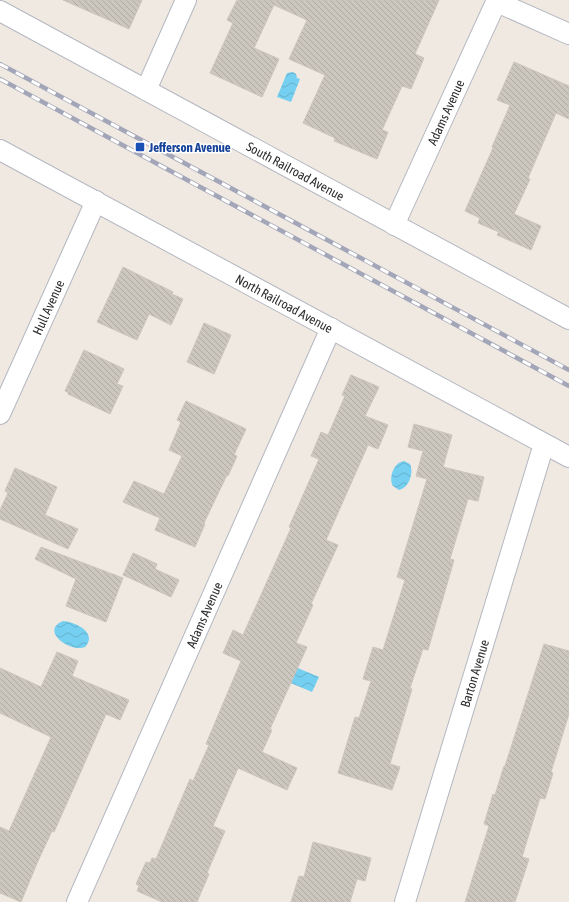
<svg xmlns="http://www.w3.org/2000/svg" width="569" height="902" viewBox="0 0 569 902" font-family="'Asap Condensed',sans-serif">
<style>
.water{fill:url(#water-waves)}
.building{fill:url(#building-back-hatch);stroke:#cbc5ba}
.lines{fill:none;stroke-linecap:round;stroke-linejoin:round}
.minor-casing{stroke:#b4b7c1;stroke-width:22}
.minor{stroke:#fff;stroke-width:20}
.rail-casing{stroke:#a3a6b8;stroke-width:4.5}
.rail{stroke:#fff;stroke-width:3;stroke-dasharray:9;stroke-linecap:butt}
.transit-dot{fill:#1a4fb4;stroke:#fff;stroke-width:1.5}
.labels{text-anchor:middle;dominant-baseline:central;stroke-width:3;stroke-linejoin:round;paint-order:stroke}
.street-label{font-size:13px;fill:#2e2e2e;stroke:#fff}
.transit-label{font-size:13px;font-weight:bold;fill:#164399;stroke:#fff;text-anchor:start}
</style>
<defs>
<pattern id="water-waves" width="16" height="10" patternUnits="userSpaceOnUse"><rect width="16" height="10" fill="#75cff0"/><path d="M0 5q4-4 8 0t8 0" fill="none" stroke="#66b2ce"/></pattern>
<pattern id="building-back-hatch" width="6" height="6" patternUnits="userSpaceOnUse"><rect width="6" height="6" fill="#cbc7bf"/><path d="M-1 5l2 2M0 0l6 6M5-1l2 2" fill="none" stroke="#afaba4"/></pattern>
</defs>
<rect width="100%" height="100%" fill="#efe9e1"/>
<path class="water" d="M293 72 296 74 297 78 300 79 291 102 277 97 287 73Z
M404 461 410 464C414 473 409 488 399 490L393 486C388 478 394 462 404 461Z
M63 621C76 622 98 633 85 647 71 653 39 631 63 621Z
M293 666 319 677 312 692 286 681Z"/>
<path class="building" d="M63 0H142L129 29Z
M237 0H439L415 54 424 58 411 89 402 86 382 130 388 132 377 159 334 141 335 138 303 123 325 75 289 59 307 20 274 5 254 48 279 59 262 97 210 73 233 23 227 20Z
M514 62 569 86V119L556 113 528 178 530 179 514 214 541 226 531 250 497 235 499 232 478 223 480 218 465 211 493 148 492 147 510 105 497 100Z
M123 267 173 292 172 294 183 299 171 325 149 314 137 340 97 322Z
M204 323 231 335 214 374 187 362Z
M84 350 124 369 117 384 123 386 110 414 68 394V392L65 391Z
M351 375 379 387 365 416 388 425 378 449 368 445 326 540 338 545 311 604 313 605 296 643 307 647 270 729 272 730 262 752 297 768 287 790 238 768 213 826 225 831 207 873 209 874 197 902H162L137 891 139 886 136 884 146 862 150 863 152 858 156 859 190 779 193 781 209 745 206 744 241 661 223 653 233 630 243 635 291 528 289 527 319 459 311 456 321 432 328 435 345 396 342 395Z
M186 401 246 429 234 455 237 456 228 476 227 475 204 523 205 524 195 547 155 530 160 518 123 502 134 481 164 494 182 456 169 450 181 422 177 420Z
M414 424 452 435 443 467 484 477 478 501 468 499 450 559 454 560 428 650 423 649 410 688 412 689 390 764 400 767 392 790 338 773 355 717 359 718 371 681 363 679 373 647 383 650 405 580 397 577 427 479 416 476 423 451 408 447Z
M15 468 57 487 45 515 78 529 68 549 0 519V510L8 493 5 491Z
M41 547 123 578 106 622 66 606 76 579 35 559Z
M133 553 157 564 155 569 179 580 171 597 123 575Z
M544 644 569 651V714L551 772 553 773 545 799 540 798 522 857 529 859 515 902H465L489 826 484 824 493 794 495 795 504 766H505Z
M57 652 78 661 72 676 129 700 120 720 106 714 75 785 54 832 52 831 38 861 21 902 0 893V827L9 831 51 737 0 713V668L41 687Z
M313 842 371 858 365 881 357 879 350 902H291L299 876 304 877Z"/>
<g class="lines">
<defs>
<g id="minor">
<path d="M497 2 569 34"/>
<path id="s1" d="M0 11 569 319"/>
<path d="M146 90 186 0"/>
<path id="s2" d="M0 150 569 457"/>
<path id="s3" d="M394 225 497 0"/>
<path id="s4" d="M0 414 96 201"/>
<path id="s5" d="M77 902 331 328"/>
<path id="s6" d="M405 902 544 444"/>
</g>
</defs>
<use href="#minor" class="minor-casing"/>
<use href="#minor" class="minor"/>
<defs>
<path id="rail" d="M0 64 569 370
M0 79 569 386"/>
</defs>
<use href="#rail" class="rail-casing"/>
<use href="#rail" class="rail"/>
</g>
<rect class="transit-dot" x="135" y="142" width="10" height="10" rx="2"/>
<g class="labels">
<g class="street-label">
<text stroke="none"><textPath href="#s3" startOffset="124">Adams Avenue</textPath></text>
<text stroke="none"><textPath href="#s1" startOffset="336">South Railroad Avenue</textPath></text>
<text stroke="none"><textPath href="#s2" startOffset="323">North Railroad Avenue</textPath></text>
<text stroke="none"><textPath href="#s4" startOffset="117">Hull Avenue</textPath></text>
<text stroke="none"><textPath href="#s5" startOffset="314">Adams Avenue</textPath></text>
<text stroke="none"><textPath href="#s6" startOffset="239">Barton Avenue</textPath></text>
</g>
<g class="transit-label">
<text x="149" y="147">Jefferson Avenue</text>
</g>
</g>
</svg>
